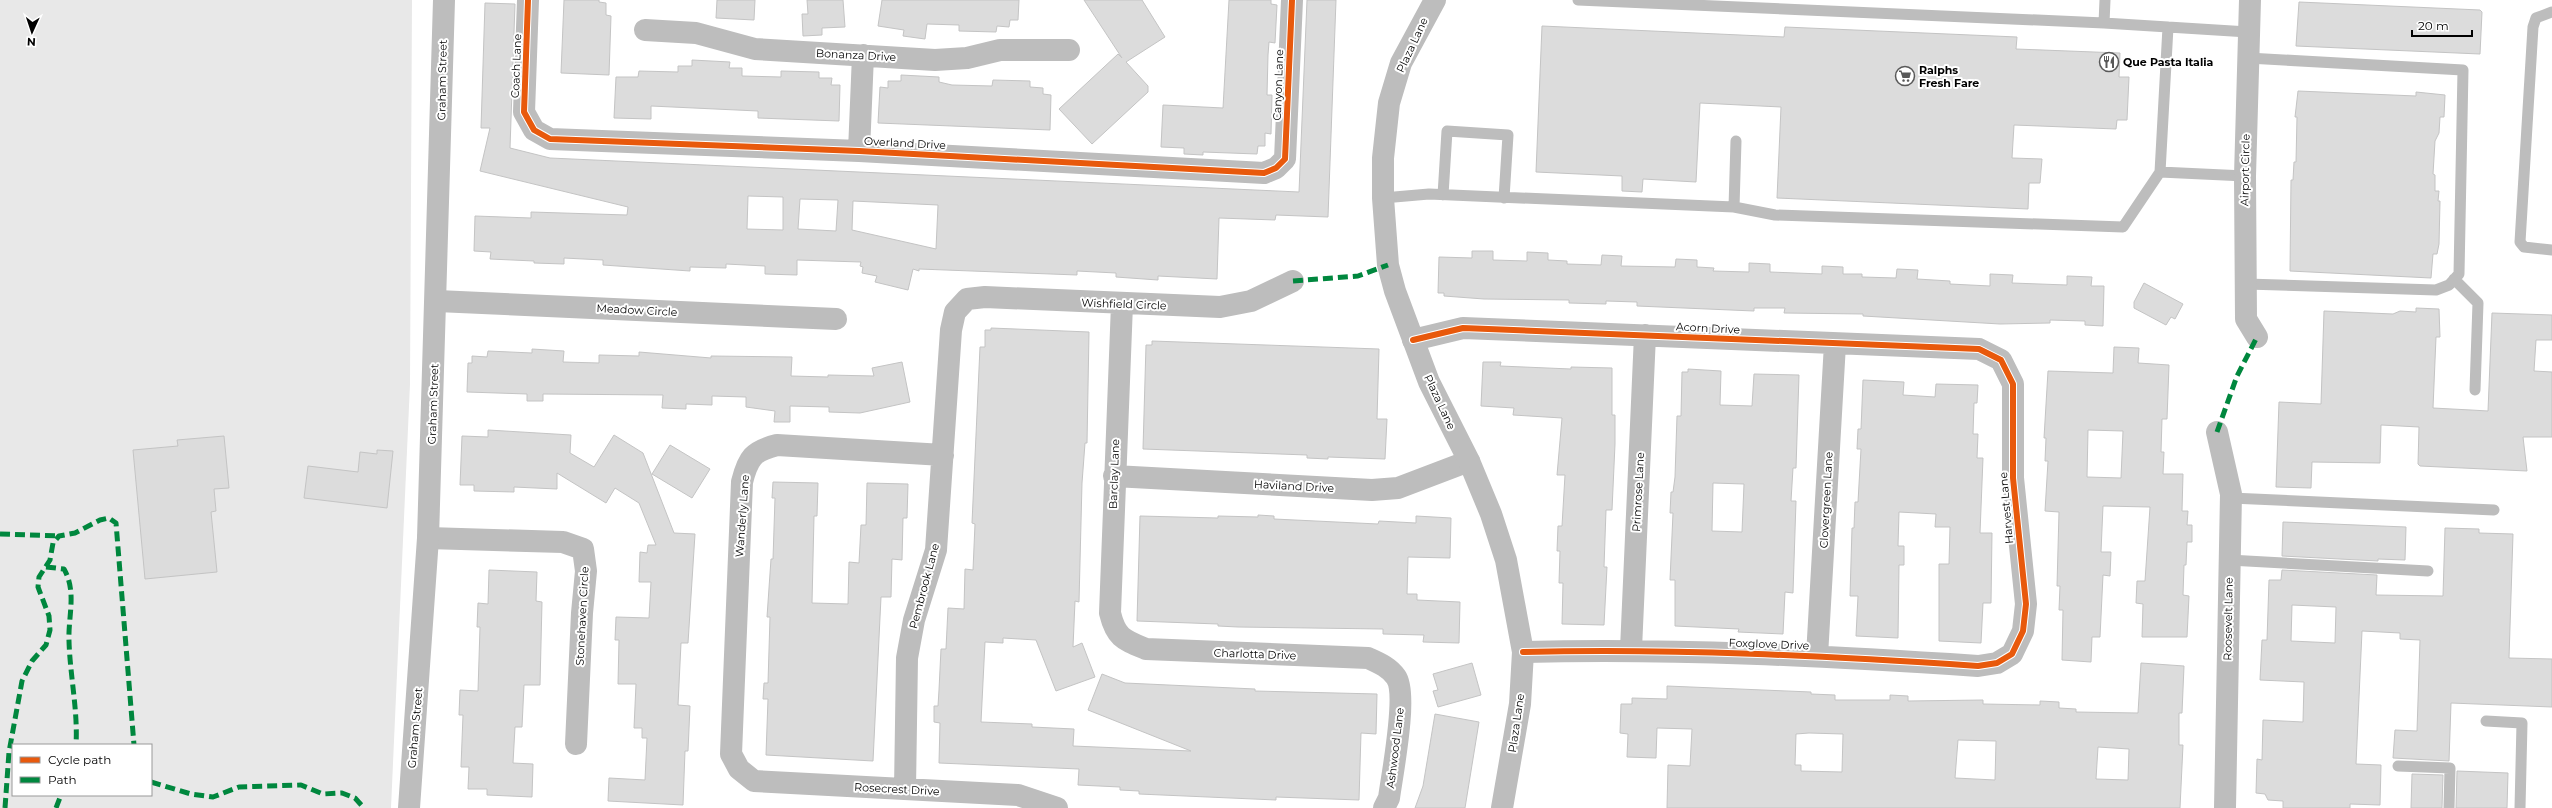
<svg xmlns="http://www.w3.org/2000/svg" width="2552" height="808" viewBox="0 0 2552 808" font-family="Montserrat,sans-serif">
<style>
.green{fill:#e8e8e8;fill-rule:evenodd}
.building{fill:#dcdcdc;stroke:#c4c4c4;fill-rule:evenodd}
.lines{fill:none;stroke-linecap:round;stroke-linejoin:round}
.service{stroke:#bdbdbd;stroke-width:11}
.minor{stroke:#bdbdbd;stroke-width:22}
.tertiary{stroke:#bdbdbd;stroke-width:22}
.quiet{stroke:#00873e;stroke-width:5;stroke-dasharray:10 5;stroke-linecap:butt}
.cycleway-casing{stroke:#fff;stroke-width:8}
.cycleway{stroke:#e8590c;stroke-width:6}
.labels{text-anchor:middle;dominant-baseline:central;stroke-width:4;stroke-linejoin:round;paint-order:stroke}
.street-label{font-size:11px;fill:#000;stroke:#fff}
.poi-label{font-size:11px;font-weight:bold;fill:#000;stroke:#fff;text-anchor:start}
</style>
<rect width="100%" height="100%" fill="#fff"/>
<path class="green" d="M0 0H412L410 384 391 808H0ZM13 745H151V795H13Z"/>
<path class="building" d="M564 0H599V2L606 3V15L611 16 609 75 561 73Z
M717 0H755L754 20 716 18Z
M807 0H843L845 27 822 28V35L803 36 802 14H808Z
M882 0H1019L1018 20H1010L1009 27 997 26 996 32 959 31V25L927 24 925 39 903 36 904 30 878 26Z
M1084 0H1142L1165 37 1126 62 1148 86V92L1092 144 1059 109 1118 54 1122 58Z
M1229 0H1271V4L1277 5 1275 43 1269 42 1268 55 1267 95H1272L1271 134 1265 133V146H1258L1257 154 1203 152V155L1184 154V148L1161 147 1163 105 1223 108Z
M1307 0H1336L1328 217 1276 215 1275 220 1219 218 1217 279 1158 276V280L1116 277V273L1077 271V275L919 269V271L913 269 908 290 875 282 877 276 862 273 863 267 860 266 861 262 797 260V275L765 274V266L726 264V268L690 267V271L603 265V260L564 258V264L534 263V261L490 259 491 252 474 251 475 216 531 218V212L627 215 628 207 480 171 490 128H481L485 3 515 4 510 148 550 158 1299 192ZM748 196 783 197V230L747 229ZM800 199 838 200 836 231 798 229ZM853 201 938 205 936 249 852 230Z
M2299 2 2480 10 2482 12 2480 54 2296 46Z
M1542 26 1784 37 1785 27 2017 37 2016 49 2120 53 2119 77H2129L2127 120H2117L2116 129 2014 125 2012 158 2042 159 2040 183H2029L2028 209 1777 198 1781 107 1700 103 1696 182 1643 179 1642 192 1622 191V176L1536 172Z
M692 60 730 62 729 68H742V76L781 77V71L819 72V78H832L831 85H840L839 121 758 118V111L651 106V119L614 118 616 77H638L639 71 678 72V66H692Z
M901 75 939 77V82L952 85 992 86 993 80 1030 81V87L1043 88V94L1051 95 1050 130 878 123 880 87 888 88V81H901Z
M2298 91 2416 96V92L2445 95 2444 117H2440L2439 133 2435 141 2433 174 2435 175V191H2439L2438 201H2440L2439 244 2437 254H2433L2431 278 2290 271 2291 180H2293L2294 162H2296L2297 117H2295Z
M1472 251H1493V260L1527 261V252L1548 253V260L1567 261V264L1601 265 1602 255 1622 256 1621 266 1675 267 1676 259 1697 260V267L1714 268 1713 271 1749 272V263L1770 264V272L1822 274V266L1843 267V274H1862V277L1896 278 1897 269 1918 270 1917 279 1950 281V284L1990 286V274L2013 275 2012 283 2067 285V276L2092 277 2091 286H2104L2103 326 2085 325V321L2050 320V323L2000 324 1863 316V314L1784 313 1785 308H1754V311L1637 306V302L1606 301V304L1569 303V300L1484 299 1444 296V293H1438L1439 257 1472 258Z
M2144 283 2183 304 2175 319 2171 317 2166 325 2134 308V302Z
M2416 308 2439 309 2440 337H2436L2433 408 2471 410 2488 411 2492 313 2552 315V340H2536L2534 371 2552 372V437H2523L2527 471 2420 466 2418 464 2419 427 2381 425 2380 463 2312 462 2311 488 2276 487 2279 402 2321 404 2324 311 2393 314 2400 311 2416 312Z
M991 328 1089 332 1087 443H1085L1082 483 1079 602 1075 601 1073 647 1082 643 1095 677 1056 691 1036 640 1003 638V643L985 642 981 722 1032 724V727L1074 729 1073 746 1191 751 1088 710 1102 674 1125 683 1255 689V691L1377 694 1376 734 1361 733 1359 800 1276 797V800L1139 794V791L1120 790V787L1078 785 1079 769 939 763 940 723 934 722V706H938L939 690 941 649H946L948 608 964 609 965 569 973 570 975 524 972 523 980 347H985V330H991Z
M1152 341 1379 349 1377 419H1387L1385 459 1328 457V459L1307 458V455L1143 449 1146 345H1152Z
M2114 347 2139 348 2138 363 2169 365 2167 419H2162L2161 452H2164L2163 474H2183L2182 511H2188L2187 525H2192V542H2187L2186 565H2184L2183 595 2189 596 2187 637H2142L2143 604 2136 603 2137 581H2145L2150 507 2103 506 2101 552H2111L2110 576 2103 575 2100 637H2092L2091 662 2062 660 2063 610H2059L2060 586H2057L2059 512 2045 511 2048 461H2045L2046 438H2044L2048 371 2113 373ZM2088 430 2123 431 2121 478 2087 477Z
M532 349 564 351 563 362 599 363V355L639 356V352L711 358V356L792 357 791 376 828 377V375L874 376 872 368 902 362 910 402 860 413 829 412V407L790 406V422H774L775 411 746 407V397L712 396V405L686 404V409L662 408 663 395 543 394V401H527V394L467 392 468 363H472V356L487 357 488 351 532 353Z
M1483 362H1501L1500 366 1571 369V367L1612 368V415H1615V444L1612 510H1606L1604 567H1607L1604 625 1562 624 1563 583H1559L1560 551H1557L1558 526H1562L1565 475H1557L1562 418 1513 415 1514 408 1481 406Z
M1688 369 1721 371 1720 405 1752 406 1754 374 1799 375 1796 468H1793L1791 501H1796L1793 593 1785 592 1783 634 1738 632 1739 629 1675 626V580H1670L1673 513H1670L1671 492H1673L1675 477 1677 416H1681L1682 372H1688ZM1713 483 1744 484 1742 532 1712 531Z
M1863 380 1904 382 1903 395 1935 397 1936 384 1978 385 1977 403H1974L1973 434H1978L1977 458H1983L1980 533H1992L1991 603H1983L1981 643 1939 641V564H1949L1950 527H1935L1936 514 1899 512 1898 546H1904V565H1899L1898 638 1856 636 1858 596H1850L1852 528H1854L1855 502H1858L1861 449H1857L1858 429H1861Z
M488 430 571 435 570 453 594 467 614 435 643 453 674 533 695 534 688 643H681L678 705 690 706 688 751H685L683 805 608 801 609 778 645 780 647 738H642V728H634L636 684H618L619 640H615L616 617 649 618 651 582H639L640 552 647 553 648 545H656L639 503 615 488 606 503 557 473V489L514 487V492L474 491V485H460L462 436 488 437Z
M224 436 229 488 214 489 216 511 211 512 217 572 145 579 133 450 178 446 177 440Z
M670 445 710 469 692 498 652 474Z
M377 450 393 451 387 508 304 498 308 466 358 472 360 452 377 454Z
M773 482 818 483 817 516H814L812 603 848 604 849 562 859 563 861 525H866L867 483 908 484 907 518H903L902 560 892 559 891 597H881L873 761 766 755 768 699H763L764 683H768L770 617H767L771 559H773L775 498H772Z
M1258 515 1274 516V519L1378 524 1379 521 1416 523V516L1451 518 1450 558 1408 557 1407 594H1417V600L1460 602 1459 643 1423 642 1424 635 1383 634V629L1238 627 1218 626V624L1137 621 1140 516 1218 518V516L1258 517Z
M2283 522 2406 527 2405 560 2378 559V561L2282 556Z
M2445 528 2479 529V533L2513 534 2509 658 2552 659V707L2451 703 2449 761 2393 758 2395 730 2417 731 2420 640 2400 639V633L2362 631 2356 764 2381 765 2380 805 2350 804V808H2283V801L2268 800 2265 794 2256 793 2257 759 2262 760 2263 720 2303 722 2304 682 2260 680 2262 640H2267L2269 580H2281L2282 570 2377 575 2376 595 2443 596ZM2292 605 2336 607 2335 643 2291 641Z
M489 570 537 572 536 601 542 602 540 685H524L522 727H515L513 763 533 764 532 797 487 795V789H468L469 767H461L463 715H459L460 690 478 691 480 627H477L478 603 488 604Z
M1472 663 1481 695 1438 707 1433 691 1438 690 1433 674Z
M2141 663 2184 666 2182 713H2179V745H2183L2180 808H1667L1668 765 1690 766 1692 729 1657 728 1656 758 1627 757 1628 734 1620 733 1621 704H1632V698L1667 699V686L1811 692V694L1835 695V700H1890V695L1908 696V701L1983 700V704L2040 705V701L2059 702V708L2076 709V712L2138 713ZM1809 733 1843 734 1842 772 1801 771V765H1795L1796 734ZM1958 740 1996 741 1995 780 1955 778ZM2098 747 2129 749 2128 780 2096 779Z
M1435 714 1479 722 1465 808H1415L1423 786Z
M2457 771 2508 773 2507 808H2456Z
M2412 774 2443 775 2442 808H2411Z"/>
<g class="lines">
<path class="service" d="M1578 0 2104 23 2248 32
M2552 12 2536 18 2533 27 2520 242 2524 247 2552 250
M2104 23 2105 0
M2160 172 2245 176
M1443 195 1447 131 1508 135 1504 198
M1383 198 1429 194 1734 207 1775 215 2123 227 2160 172 2168 27
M1734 207 1736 141
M2454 279 2478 303 2475 390
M2246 284 2436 290 2449 285 2459 274 2463 70 2248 58
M2231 498 2494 510
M2229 560 2428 571
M2486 721 2522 723 2520 808
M2398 766 2450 768 2449 808"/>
<path class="minor" d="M528 0 524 112 534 130 550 139 859 151 1264 173 1276 168 1285 159 1292 0
M2250 0 2245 176 2246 319 2257 337
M645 30 696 33 755 49 935 60 967 58 1000 50H1069
M859 151 863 55
M437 301 836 319
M1122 304 1110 613C1116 638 1124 640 1146 649L1368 658C1379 663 1389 667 1396 677 1408 694 1392 775 1389 798L1384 808
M1413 340 1463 328 1979 349 2001 360 2013 384V478L2026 604 2023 631 2012 654 1997 663 1978 666C1826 656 1675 648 1523 652
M2217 432 2231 494 2225 808
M943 455 777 445C753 451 748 458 742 482L731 754 739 769 754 781 1018 795 1057 808
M1114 476 1372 490 1398 488 1469 461
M428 538 563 542 583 549 586 571 582 613 576 744
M1631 649 1645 335
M1817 656 1835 344
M905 789 907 658 914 620 936 550 951 330 955 312 967 299 985 297 1220 307 1251 301 1293 281"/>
<path class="tertiary" d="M1435 0 1401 63 1389 103 1383 158V198L1388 265 1395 291 1429 382 1469 461 1491 514 1506 560 1523 652 1520 704 1502 808
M409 808 428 538 444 0"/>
<path class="quiet" d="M1293 281 1358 276 1388 265
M2217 432 2237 376 2257 337
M0 534 59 536
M46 567 64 569C77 592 68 616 69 641 70 676 78 710 76 745
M151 782 191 794 213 797 239 787 301 785 323 794 342 793 355 798 364 808
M5 808 9 752 22 681 32 661 46 645 50 630 49 616 38 587 39 577 50 560 53 543 59 536 75 533 100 520 109 518 116 523 134 745
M56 808 61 795"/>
<defs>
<path id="cycleway" d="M528 0 524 112 534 130 550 139 859 151 1264 173 1276 168 1285 159 1292 0
M1413 340 1463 328 1979 349 2001 360 2013 384V478L2026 604 2023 631 2012 654 1997 663 1978 666C1826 656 1675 648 1523 652"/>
</defs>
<use href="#cycleway" class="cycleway-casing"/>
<use href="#cycleway" class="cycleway"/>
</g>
<defs>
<symbol id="restaurant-ring" viewBox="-11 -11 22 22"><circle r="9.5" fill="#fff" stroke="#595959" stroke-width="1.5"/><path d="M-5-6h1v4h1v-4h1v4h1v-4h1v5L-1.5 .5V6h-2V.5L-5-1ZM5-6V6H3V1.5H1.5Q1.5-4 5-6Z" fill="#595959"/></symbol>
<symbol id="supermarket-ring" viewBox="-11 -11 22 22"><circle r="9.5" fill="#fff" stroke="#595959" stroke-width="1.5"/><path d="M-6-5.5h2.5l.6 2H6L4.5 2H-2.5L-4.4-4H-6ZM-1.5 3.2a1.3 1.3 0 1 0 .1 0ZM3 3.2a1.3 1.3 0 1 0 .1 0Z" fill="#595959"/></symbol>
</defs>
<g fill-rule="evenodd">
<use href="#restaurant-ring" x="2098" y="51" width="22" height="22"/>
<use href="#supermarket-ring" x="1894" y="65" width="22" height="22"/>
</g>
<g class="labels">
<g class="street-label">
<text transform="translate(1412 45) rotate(-65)">Plaza Lane</text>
<text transform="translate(856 55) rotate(3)">Bonanza Drive</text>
<text transform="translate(516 66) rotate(-88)">Coach Lane</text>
<text transform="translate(442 80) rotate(-89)">Graham Street</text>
<text transform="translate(1278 85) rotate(-88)">Canyon Lane</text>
<text transform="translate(905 143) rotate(3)">Overland Drive</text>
<text transform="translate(2245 170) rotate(-89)">Airport Circle</text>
<text transform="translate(1124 304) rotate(2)">Wishfield Circle</text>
<text transform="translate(637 310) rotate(3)">Meadow Circle</text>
<text transform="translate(1708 328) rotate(3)">Acorn Drive</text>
<text transform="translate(1440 402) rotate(65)">Plaza Lane</text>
<text transform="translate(433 404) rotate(-88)">Graham Street</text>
<text transform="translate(1114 474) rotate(-88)">Barclay Lane</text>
<text transform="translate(1294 486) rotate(3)">Haviland Drive</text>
<text transform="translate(1638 492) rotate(-87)">Primrose Lane</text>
<text transform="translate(1826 500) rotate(-87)">Clovergreen Lane</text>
<text transform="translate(2006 508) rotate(-95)">Harvest Lane</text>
<text transform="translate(742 516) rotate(-86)">Wanderly Lane</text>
<text transform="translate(924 586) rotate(-75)">Pembrook Lane</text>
<text transform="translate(582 616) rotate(-87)">Stonehaven Circle</text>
<text transform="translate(2228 619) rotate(-89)">Roosevelt Lane</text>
<text transform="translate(1769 644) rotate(2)">Foxglove Drive</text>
<text transform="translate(1255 654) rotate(2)">Charlotta Drive</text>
<text transform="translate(1516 723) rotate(-82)">Plaza Lane</text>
<text transform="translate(415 728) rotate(-85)">Graham Street</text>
<text transform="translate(1395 748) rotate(-83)">Ashwood Lane</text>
<text transform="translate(897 789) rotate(3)">Rosecrest Drive</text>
</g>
<g class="poi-label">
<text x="2123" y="62">Que Pasta Italia</text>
<text x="1919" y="70">Ralphs<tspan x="1919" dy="13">Fresh Fare</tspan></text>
</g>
</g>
<rect x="12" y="744" width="140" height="52" fill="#ffffff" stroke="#999999"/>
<rect x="20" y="757" width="20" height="6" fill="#e8590c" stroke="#999999"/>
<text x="48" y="764" font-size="12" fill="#000000">Cycle path</text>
<rect x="20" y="777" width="20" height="6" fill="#00873e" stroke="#999999"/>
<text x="48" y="784" font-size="12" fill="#000000">Path</text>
<g transform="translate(32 32) rotate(183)" stroke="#ffffff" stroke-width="3" paint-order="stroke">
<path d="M0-3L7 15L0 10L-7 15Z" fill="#000000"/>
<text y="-6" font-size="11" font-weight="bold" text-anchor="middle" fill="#000000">N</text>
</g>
<path d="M2412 30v6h60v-6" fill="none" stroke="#000000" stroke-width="2"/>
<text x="2418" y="30" font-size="12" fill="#000000" stroke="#ffffff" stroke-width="3" paint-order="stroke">20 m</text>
</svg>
